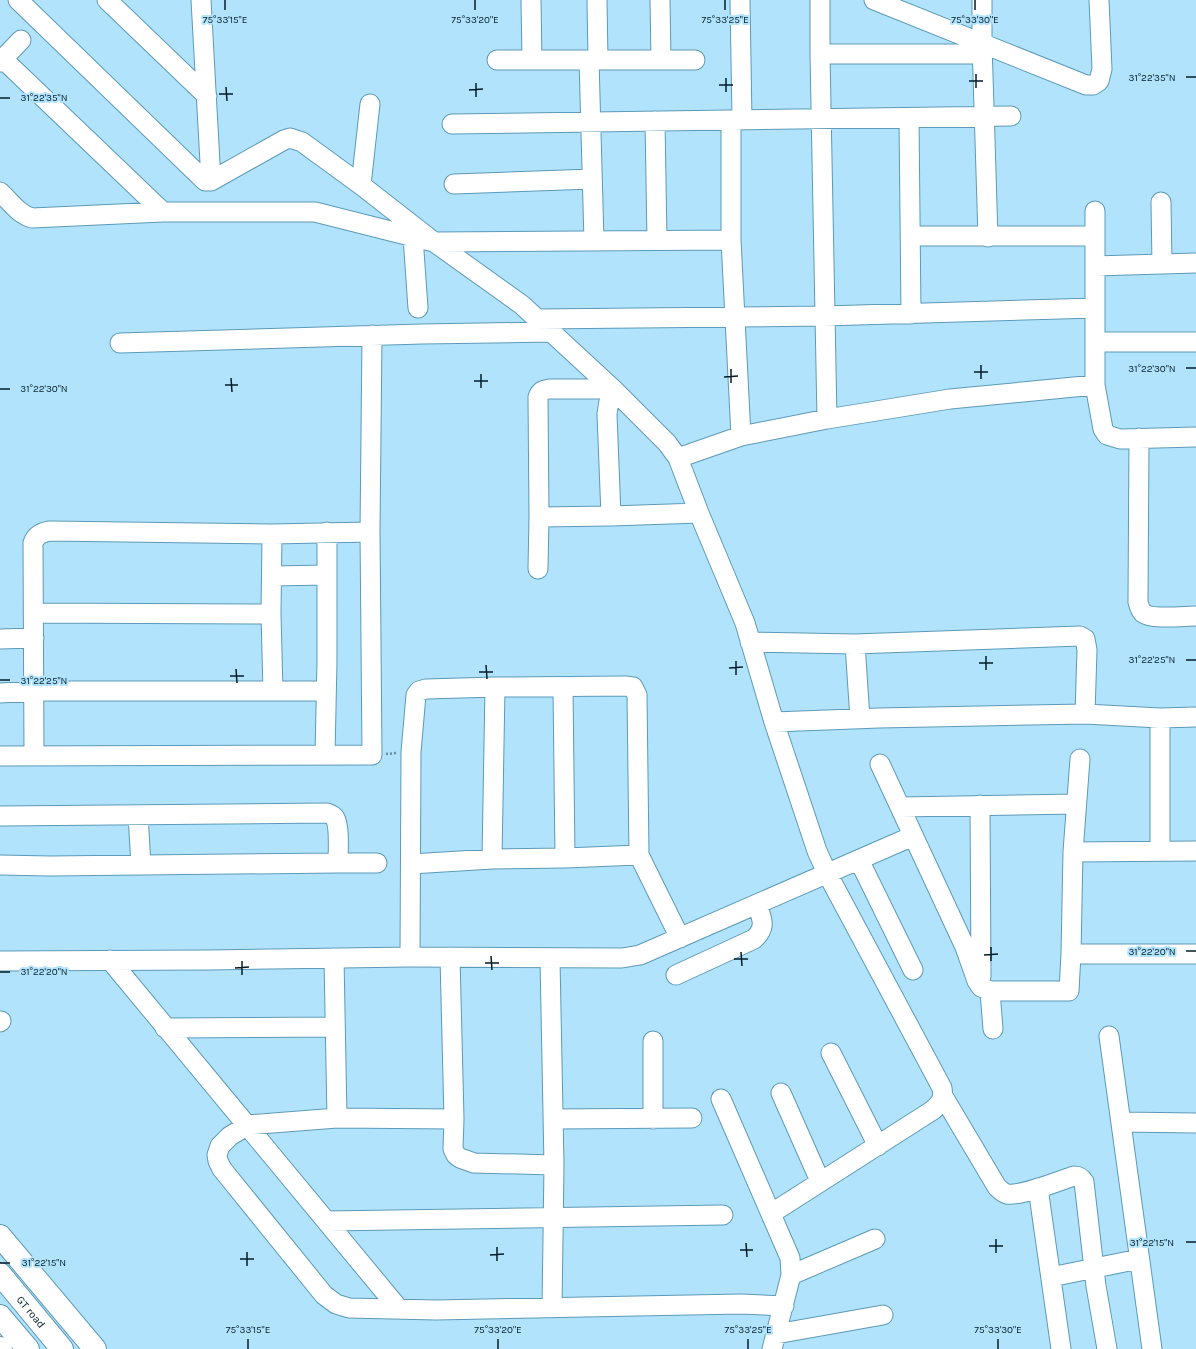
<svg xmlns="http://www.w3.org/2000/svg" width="1196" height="1349" viewBox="0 0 1196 1349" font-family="Karla,sans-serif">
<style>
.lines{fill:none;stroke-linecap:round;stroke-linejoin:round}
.minor-casing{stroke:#5c9ab8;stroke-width:21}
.major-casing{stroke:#5c9ab8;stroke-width:24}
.highway-casing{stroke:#5c9ab8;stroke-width:24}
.path{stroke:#678fa2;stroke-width:2.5;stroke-dasharray:2 2;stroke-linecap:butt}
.minor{stroke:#fff;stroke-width:19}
.major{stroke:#fff;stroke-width:22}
.highway{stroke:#fff;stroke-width:22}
.ticks{fill:none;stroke:#031d28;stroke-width:1.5}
.labels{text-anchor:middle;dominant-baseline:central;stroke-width:4;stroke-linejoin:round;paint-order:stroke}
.street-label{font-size:11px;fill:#031d28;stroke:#b1e3fc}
.ticks-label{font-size:10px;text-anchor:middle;fill:#031d28;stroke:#b1e3fc;stroke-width:4;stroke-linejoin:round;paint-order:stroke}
</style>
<rect width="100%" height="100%" fill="#b1e3fc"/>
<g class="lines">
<defs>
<path id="minor" d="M18 0 205 181H211L284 140 290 138 302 142 361 185 434 242 522 305 614 390 667 443 678 458 699 513 745 623 774 722 817 851 827 873 942 1088C944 1100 941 1102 933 1110L775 1211 772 1217
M107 0 207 96
M201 0 211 181
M531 0 532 60
M597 0 598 60
M660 0 661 60
M740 0 742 120
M820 0V54L827 419
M874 0 1086 85H1093L1099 81 1102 69 1099 0
M982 0V43L988 237
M820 54H983
M3 59 163 212
M497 60H695
M589 60 594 241
M0 62 21 40
M909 118 911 314
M731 120V240L741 436
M655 121 657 240
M452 124 1011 116
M454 184 592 179
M361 185 370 104
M0 192C10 201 18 214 32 218L163 212H315L434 242 731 240
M1161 202 1162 264
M1095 211V385L1103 429 1107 435 1120 439 1196 437
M911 236H1095
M413 237 418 308
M1095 266 1196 263
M537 319 824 316 1095 308
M1095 342H1196
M120 343 422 334 550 332
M610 387 598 389H549C543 390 540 391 538 397L539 517 611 516 699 513
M1139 438 1138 602C1139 606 1140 610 1143 613 1152 620 1184 616 1196 616
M678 458 741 436 827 419 950 399 1095 385
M611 516 607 414 609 401 614 390
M272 534 271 614 273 691
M538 569 539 517
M272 576 327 575
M34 613 271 614
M0 639 34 638
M750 642 855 644 1080 636 1085 639 1087 650 1085 714
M855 644 860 719
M563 687 565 858
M0 693 34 691H326
M774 722 879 718 1085 714 1160 718 1196 717
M325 755 327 661V532
M0 756 372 755 370 532
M34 756 33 543C36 535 41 533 49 531L272 534 370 532 372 335
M880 764 965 947 977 981 981 987 990 991H1069L1071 954 1073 852 1080 759
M980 805 981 977
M900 807 1076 804
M138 815 141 865
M0 816 327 813C330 814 333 815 335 818 340 827 338 852 338 863
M1160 851V718
M1073 852 1196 851
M492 859 495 687
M859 860 913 970
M411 864 492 859 565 858 639 855
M0 865 50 866 338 863H377
M1071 954H1196
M410 957 411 752 416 695 419 691 426 689 495 687 625 686 633 687 637 695 639 855 680 938
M450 957 454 1119 453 1149 456 1155 460 1158 474 1163 554 1165
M334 958 337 1118
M550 959 554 1165 552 1308
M110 960 399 1309
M0 961 209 960 410 957 622 958 640 955 913 836
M676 975 754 939C767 927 762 919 757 904
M990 991 993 1029
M0 1022 1 1021
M165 1028 335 1027
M1109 1036 1152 1349
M831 1053 878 1146
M781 1093 820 1181
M943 1096 997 1187C1000 1190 1003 1193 1007 1194 1022 1196 1059 1181 1074 1176 1079 1176 1081 1177 1084 1182L1096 1286 1107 1349
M721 1099 790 1258 791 1275 772 1349
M454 1119 337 1118 248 1125 230 1136 220 1146 217 1155 218 1161 222 1169 324 1295 336 1304 349 1308 436 1310 741 1304 784 1306
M553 1119 692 1118
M653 1119V1041
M1121 1122 1196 1123
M1038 1188 1061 1349
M327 1221 723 1215
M791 1275 875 1239
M1051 1277 1139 1259
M776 1334 883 1315"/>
<path id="major" d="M0 1236 95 1349
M0 1348 1 1349"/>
<g id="highway">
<path id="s1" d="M0 1274 62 1349"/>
<path d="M0 1316 28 1349"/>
</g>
</defs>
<use href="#minor" class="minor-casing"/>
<use href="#major" class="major-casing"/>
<use href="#highway" class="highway-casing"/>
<path class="path" d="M386 754 397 753"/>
<use href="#minor" class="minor"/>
<use href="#major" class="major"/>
<use href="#highway" class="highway"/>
</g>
<path class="ticks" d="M225 0V10M475 0V10M725 0V10M975 0V10M976 74V88M1186 77H1196M726 78V92M969 81H983M476 83V97M719 85H733M226 87 227 101M469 90 483 89M219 94H233M0 98H10M981 365V379M1186 368H1196M731 369V383M974 372H988M481 374V388M724 377 738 376M231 378 232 392M474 381H488M225 385H238M0 389H10M986 656V670M1186 660H1196M736 661V675M979 663H993M486 665 487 679M729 668 743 667M236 669 237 683M479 672H493M230 676H244M0 680H10M991 947V961M1186 951H1196M741 952 742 966M984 955 998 954M491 956 492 970M734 959H748M242 961V975M485 963H499M235 968 249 967M0 972H10M996 1239V1253M1186 1242H1196M746 1243 747 1257M989 1246H1003M497 1247V1261M740 1250H753M247 1252V1266M490 1255 504 1254M240 1259H254M0 1263H10M248 1339V1349M498 1339V1349M748 1339V1349M998 1339V1349"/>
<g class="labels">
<g class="street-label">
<text stroke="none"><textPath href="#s1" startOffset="49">GT road</textPath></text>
</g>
</g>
<g class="ticks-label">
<text x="225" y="23">75°33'15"E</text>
<text x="475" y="23">75°33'20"E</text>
<text x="725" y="23">75°33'25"E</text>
<text x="975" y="23">75°33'30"E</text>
<text x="1152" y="81">31°22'35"N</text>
<text x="44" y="101">31°22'35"N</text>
<text x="1152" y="372">31°22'30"N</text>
<text x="44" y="392">31°22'30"N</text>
<text x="1152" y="663">31°22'25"N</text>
<text x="44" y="684">31°22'25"N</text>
<text x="1152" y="955">31°22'20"N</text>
<text x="44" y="975">31°22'20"N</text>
<text x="1152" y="1246">31°22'15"N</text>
<text x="44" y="1266">31°22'15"N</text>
<text x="248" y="1333">75°33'15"E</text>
<text x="498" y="1333">75°33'20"E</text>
<text x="748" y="1333">75°33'25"E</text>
<text x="998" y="1333">75°33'30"E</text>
</g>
</svg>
